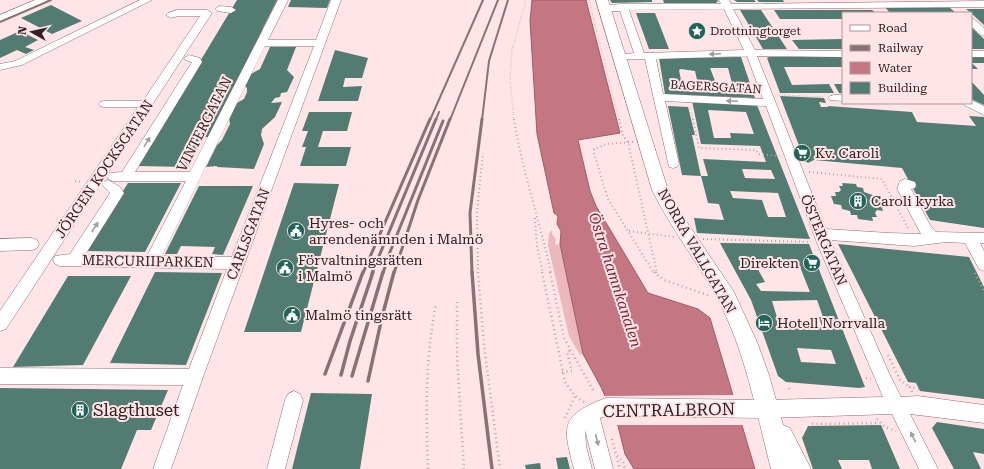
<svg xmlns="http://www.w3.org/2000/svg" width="984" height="469" viewBox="0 0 984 469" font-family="'Roboto Serif',serif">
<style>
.green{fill:#ecb7bd}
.water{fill:#c47783;stroke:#985e66}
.pier{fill:#ffe5e7}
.building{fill:#527b72;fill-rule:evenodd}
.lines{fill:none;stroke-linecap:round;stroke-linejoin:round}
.minor-casing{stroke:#926c71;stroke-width:1}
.major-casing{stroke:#926c71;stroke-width:1}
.path-far2{stroke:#bba4a6;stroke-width:1.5;stroke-dasharray:0.5 2;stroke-linecap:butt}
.path-far1{stroke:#bba4a6;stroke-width:2;stroke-dasharray:1 3;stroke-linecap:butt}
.path{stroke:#bba4a6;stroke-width:2.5;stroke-dasharray:1 3.5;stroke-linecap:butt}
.minor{fill:#fff;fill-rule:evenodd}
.major{fill:#fff;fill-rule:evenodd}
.rail-far2{stroke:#877375;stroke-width:2}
.rail-far1{stroke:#877375;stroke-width:3}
.rail{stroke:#877375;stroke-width:3.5}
.oneway{fill:#a39c9c}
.labels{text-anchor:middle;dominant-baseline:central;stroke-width:4;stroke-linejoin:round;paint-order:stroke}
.far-poi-label{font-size:12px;fill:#322224;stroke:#ffe5e7;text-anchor:start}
.far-street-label{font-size:12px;fill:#322224;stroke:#ffe5e7}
.street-label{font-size:14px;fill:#322224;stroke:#ffe5e7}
.poi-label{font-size:14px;fill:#322224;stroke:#ffe5e7;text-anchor:start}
.water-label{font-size:15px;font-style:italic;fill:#7c1f37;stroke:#ffe5e7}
.near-poi-label{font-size:17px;fill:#322224;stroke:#ffe5e7;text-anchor:start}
.near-street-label{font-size:17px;fill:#322224;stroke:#ffe5e7}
</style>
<rect width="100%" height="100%" fill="#ffe5e7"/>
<path class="green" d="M552 230V234L556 239 555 243 556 245 560 244 583 354 580 355 569 336 548 245 549 234Z"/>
<path class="water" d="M532 0H586L620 133 578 140 590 191 596 206 648 293 698 309 710 318 755 469H634L625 454 618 426 601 387 583 354 560 244 561 231 557 224 558 216 554 213 537 134 530 21Z"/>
<path class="pier" d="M736 395 744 425H615L603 396Z"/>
<path class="building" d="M237 0H277L262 30H266L210 137H204L188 167 137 166Z
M291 0H330L327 8 288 7Z
M610 0H652V2L612 3Z
M663 0H717L718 1 716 3H664Z
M734 0H754L756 2H737Z
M757 0H783L784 2H759Z
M51 5 82 21 52 34 21 18Z
M885 7H949L956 13H890Z
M966 9H984V25L971 13Z
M740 10H761L787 49H763Z
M774 10H872L876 13H843V19H780Z
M636 13H655L669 49H649Z
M971 27 984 39V49H971Z
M20 31 38 40 25 47 34 50 26 54 17 50 0 58V40Z
M843 39V49H799L792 40Z
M270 47H296L287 70 294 77 287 92 281 93 280 97 275 98 271 103 282 102 275 117 262 129 261 135 264 144 254 169 217 167V166L206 167 217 145 222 140 230 124 229 117 235 104 244 99 247 92V88L245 86 251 74 260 69Z
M335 50 368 58 362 78H345L343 87 362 86 358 101H318Z
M971 56H984V63H972L978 69H971Z
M741 57 755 98 665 94 659 58ZM710 68H728L733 87 717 86ZM681 69 695 71 698 84H686V85H682L679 70Z
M769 57H843V67H784L792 85 829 84 834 93H780L767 58Z
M971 81 984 95V105L971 99Z
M834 84H843V93H839Z
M780 96 824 98 826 103 819 102 821 107H828V106L912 112 917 122 976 126 969 116 984 117V228L930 220 902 168 814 160 808 163 802 159 803 156Z
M692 101 757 105 810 239 697 233 694 218 724 220 719 204 708 203 701 176H708L703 159 766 162 760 146 701 144ZM708 110 746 112 754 134 730 133 731 138H714ZM742 169 771 170 775 179 745 178ZM730 191 778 193 786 217H768L762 200 733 198Z
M668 106 688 107 695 135H692L701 176 682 175Z
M309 112H352L347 131H323L318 147H351L346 166H300L306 147H302L308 131H302Z
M128 183H181L145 252 86 251Z
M294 183 339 184 301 332H244Z
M842 183 856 184 857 187 863 188 864 192 881 198 886 208H882L883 211 877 210 875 213 877 217H872L873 221 858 219 857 215H851L850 211 842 209 841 205 834 204 831 196H836L835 192H839L841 190 839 186H843Z
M199 186H253L223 255 212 254 215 247 181 246 177 254H165Z
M720 243 809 244 865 387 859 388 786 382 778 376 751 300ZM755 264 800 267 810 292 761 291 756 284 765 282ZM817 300 823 317H819L822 327 779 324 772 301ZM797 348 831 350 836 364 801 362Z
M838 244 969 257 984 287V399L920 391 916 383 908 382Z
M155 272 222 273 186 365 110 363Z
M68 276H131L83 365 13 367Z
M0 388 168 390 151 430H137L121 469H0Z
M311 393 372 394 360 469H292Z
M937 422 984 429V454L973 452 981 469H954L932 428Z
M881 425 900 469H872L869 460H838L842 469H813L802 438 808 426Z
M567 457 570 469H558L556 458Z
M540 463 541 469H526L525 465Z"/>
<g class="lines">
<defs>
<path id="minor" d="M35 0H48L46 2 0 21V15Z
M140 0H152L22 65 0 70V64L15 61Z
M278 0H288L268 40H316L331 0H341L203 377 171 469H153L183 385 0 384V368L189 369 227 269 60 266 55 264 53 260 55 256 70 254 110 193 102 185 103 182 108 180 120 187 124 193 85 255 147 256 186 181H113L108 179 107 176 108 173 122 172 192 62 185 60 184 58 189 55 200 58 202 62 135 172H190ZM265 46H314L232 257 162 256Z
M719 0H729L731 4 984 1V7L733 9 755 50 843 51V57L757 56 826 229 889 233 921 234 897 189 900 181 905 179 915 182 916 185 915 188 911 189 930 225 936 232 984 233V243H980L984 251V271L979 269 965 243 946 242 914 246 830 240 889 373 901 397 918 396 984 405V423L910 414 938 469H919L892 414 767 418 606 416 600 418 613 469H595L585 430 586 446 592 469H574C562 425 561 415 606 398L767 400 883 397 817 243 766 106 665 101 679 164 677 167 673 168 669 167 645 59H616L615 57 616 55 634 53 620 11H604L599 8 604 5 623 4H721ZM724 9 744 50 644 53 629 10ZM747 56 763 99 663 94 656 59Z
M220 6 231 7 236 10 231 13 217 11 215 9 217 7Z
M177 10H207L212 13 6 329 0 331V311L138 107H104L100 106 98 104 100 102 104 101H143L200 16H178L171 18 166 15 168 13Z
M971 18 974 19 984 28V36L981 35 971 26Z
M971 51H984V57H971Z
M834 95H843V101L830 100 828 98 830 96Z
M971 100 984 106V115L964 105 962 103H971Z
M32 238 37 240 39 244 37 248 32 250 0 251V239Z
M294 391 300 394 303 400 285 469H267L285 400 288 394Z"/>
<path id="major" d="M596 0H608L668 190 678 209 734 292 757 342 769 375 783 425 790 428 811 469H771C756 411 745 349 716 296 696 260 670 227 652 190Z"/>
</defs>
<use href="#minor" class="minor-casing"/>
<use href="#major" class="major-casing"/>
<path class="path-far2" d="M589 0 619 120
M777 95 824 97
M690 107 693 120
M514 120 510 79 512 50 526 0"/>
<path class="path-far1" d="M514 119C522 171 540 221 551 273
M619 119 623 136 628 142 657 273
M693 119 699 148 756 150 758 154 779 156
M633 142 607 144 594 149V153L608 199 654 273
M809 172 882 179 908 228
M75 181 82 182
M535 218 537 246 543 273
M629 231 674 237
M703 239 811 242
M478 273 477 212 483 153"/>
<path class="path" d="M478 272 484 345 500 469
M542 272 565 382 575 396 584 402
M550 272 564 338 594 392
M654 272 664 280 710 296
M656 272 657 275
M975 273 984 290
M457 302V356L464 469
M888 355 900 380 910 387
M562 372 572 371 567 352 572 350
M866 378 871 379
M789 388 791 392
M912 392 910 387 919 389
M565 418 575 396
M877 419 885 427 896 431
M812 424 879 423
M612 439 620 469
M617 456 623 461 625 469
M428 469C426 413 425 359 436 304"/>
<use href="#minor" class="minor"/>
<use href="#major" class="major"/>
<path class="rail-far2" d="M0 22 51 0
M430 120 483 0
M436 120 439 112
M450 120 498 0
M482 120 489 61 508 0"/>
<path class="rail-far1" d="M363 273 430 119
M372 273 436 119
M383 273 390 252 443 121
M394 273 418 200 450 119
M472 273 470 213 482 119"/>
<path class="rail" d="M472 272 478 354 492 469
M325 374 363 272
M341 375 350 341 373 272
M352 376 383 272
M368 381 382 317 394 272"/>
</g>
<defs><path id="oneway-solid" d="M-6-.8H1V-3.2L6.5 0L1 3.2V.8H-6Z"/></defs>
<g class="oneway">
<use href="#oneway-solid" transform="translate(715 54) rotate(178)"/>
<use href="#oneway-solid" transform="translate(732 101) rotate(-177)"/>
<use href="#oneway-solid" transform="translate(147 142) rotate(-58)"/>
<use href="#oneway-solid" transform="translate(95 227) rotate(-57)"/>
<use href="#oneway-solid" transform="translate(913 437) rotate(-116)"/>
<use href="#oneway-solid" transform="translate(597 440) rotate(76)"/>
</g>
<defs>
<symbol id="sight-disc" viewBox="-11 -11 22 22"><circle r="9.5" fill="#1f6559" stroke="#ffe5e7"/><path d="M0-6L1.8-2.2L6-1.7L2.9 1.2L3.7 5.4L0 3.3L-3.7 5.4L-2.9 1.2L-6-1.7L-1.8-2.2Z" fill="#fff"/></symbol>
<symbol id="supermarket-disc" viewBox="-11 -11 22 22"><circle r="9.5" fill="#1f6559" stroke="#ffe5e7"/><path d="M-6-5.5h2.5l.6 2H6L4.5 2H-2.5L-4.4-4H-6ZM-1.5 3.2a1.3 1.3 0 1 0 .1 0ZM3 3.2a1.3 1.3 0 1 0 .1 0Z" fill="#fff"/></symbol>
<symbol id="building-disc" viewBox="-11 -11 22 22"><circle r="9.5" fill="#1f6559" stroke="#ffe5e7"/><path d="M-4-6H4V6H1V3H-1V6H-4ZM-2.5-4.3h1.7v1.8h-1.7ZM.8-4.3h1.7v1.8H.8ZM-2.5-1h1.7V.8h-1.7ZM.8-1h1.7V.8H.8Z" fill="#fff"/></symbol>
<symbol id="civic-disc" viewBox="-11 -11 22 22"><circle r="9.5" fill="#1f6559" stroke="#ffe5e7"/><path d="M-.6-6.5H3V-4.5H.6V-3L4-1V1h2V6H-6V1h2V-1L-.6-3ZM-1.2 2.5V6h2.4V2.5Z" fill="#fff"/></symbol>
<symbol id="hotel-disc" viewBox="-11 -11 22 22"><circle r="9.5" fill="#1f6559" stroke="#ffe5e7"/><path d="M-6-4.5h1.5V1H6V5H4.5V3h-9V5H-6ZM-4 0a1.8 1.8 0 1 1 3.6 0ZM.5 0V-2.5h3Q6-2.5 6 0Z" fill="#fff"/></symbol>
</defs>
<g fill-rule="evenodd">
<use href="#sight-disc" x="687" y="21" width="20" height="20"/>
<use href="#supermarket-disc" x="792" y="143" width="20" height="20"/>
<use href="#building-disc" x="848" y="191" width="20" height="20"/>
<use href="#civic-disc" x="286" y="221" width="20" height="20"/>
<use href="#supermarket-disc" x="802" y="253" width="20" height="20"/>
<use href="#civic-disc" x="275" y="258" width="20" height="20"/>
<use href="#civic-disc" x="282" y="305" width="20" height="20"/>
<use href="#hotel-disc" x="754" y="313" width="20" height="20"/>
<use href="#building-disc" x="70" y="400" width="20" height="20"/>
</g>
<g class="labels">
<g class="far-poi-label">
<text x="710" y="31">Drottningtorget</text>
</g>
<g class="far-street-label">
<text transform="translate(716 87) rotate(3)">BAGERSGATAN</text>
</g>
<g class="street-label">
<text transform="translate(204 124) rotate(-63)">VINTERGATAN</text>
<text transform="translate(104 169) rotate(-56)">JÖRGEN KOCKSGATAN</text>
<text transform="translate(248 234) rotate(-69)">CARLSGATAN</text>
<text transform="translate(824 240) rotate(67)">ÖSTERGATAN</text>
<text transform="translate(697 251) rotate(60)">NORRA VALLGATAN</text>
<text transform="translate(148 261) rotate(1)">MERCURIIPARKEN</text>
</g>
<g class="poi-label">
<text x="815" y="153">Kv. Caroli</text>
<text x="871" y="201">Caroli kyrka</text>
<text x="309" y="223">Hyres- och<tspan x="309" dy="16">arrendenämnden i Malmö</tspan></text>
<text x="298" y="260">Förvaltningsrätten<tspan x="298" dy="16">i Malmö</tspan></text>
<text x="799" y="263" text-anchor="end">Direkten</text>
<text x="305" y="315">Malmö tingsrätt</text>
<text x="777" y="323">Hotell Norrvalla</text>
</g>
<g class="water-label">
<text transform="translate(615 280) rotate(72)">Östra hamnkanalen</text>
</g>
<g class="near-poi-label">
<text x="93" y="410">Slagthuset</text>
</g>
<g class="near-street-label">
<text transform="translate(669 410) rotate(-1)">CENTRALBRON</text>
</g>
</g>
<rect x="842" y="12" width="130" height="92" fill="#ffe5e7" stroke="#ad9799"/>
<rect x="850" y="25" width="20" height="6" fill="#ffffff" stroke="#ad9799"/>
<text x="878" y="32" font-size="12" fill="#322224">Road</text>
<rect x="850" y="45" width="20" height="6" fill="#877375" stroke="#ad9799"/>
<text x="878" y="52" font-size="12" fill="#322224">Railway</text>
<rect x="850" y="62" width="20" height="12" fill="#c47783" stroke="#ad9799"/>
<text x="878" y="72" font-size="12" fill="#322224">Water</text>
<rect x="850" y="82" width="20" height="12" fill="#527b72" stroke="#ad9799"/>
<text x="878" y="92" font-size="12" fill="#322224">Building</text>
<g transform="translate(32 32) rotate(278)" stroke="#ffe5e7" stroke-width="3" paint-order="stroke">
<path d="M0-3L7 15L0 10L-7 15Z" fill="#322224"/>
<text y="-6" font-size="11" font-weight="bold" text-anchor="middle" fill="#322224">N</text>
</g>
</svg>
